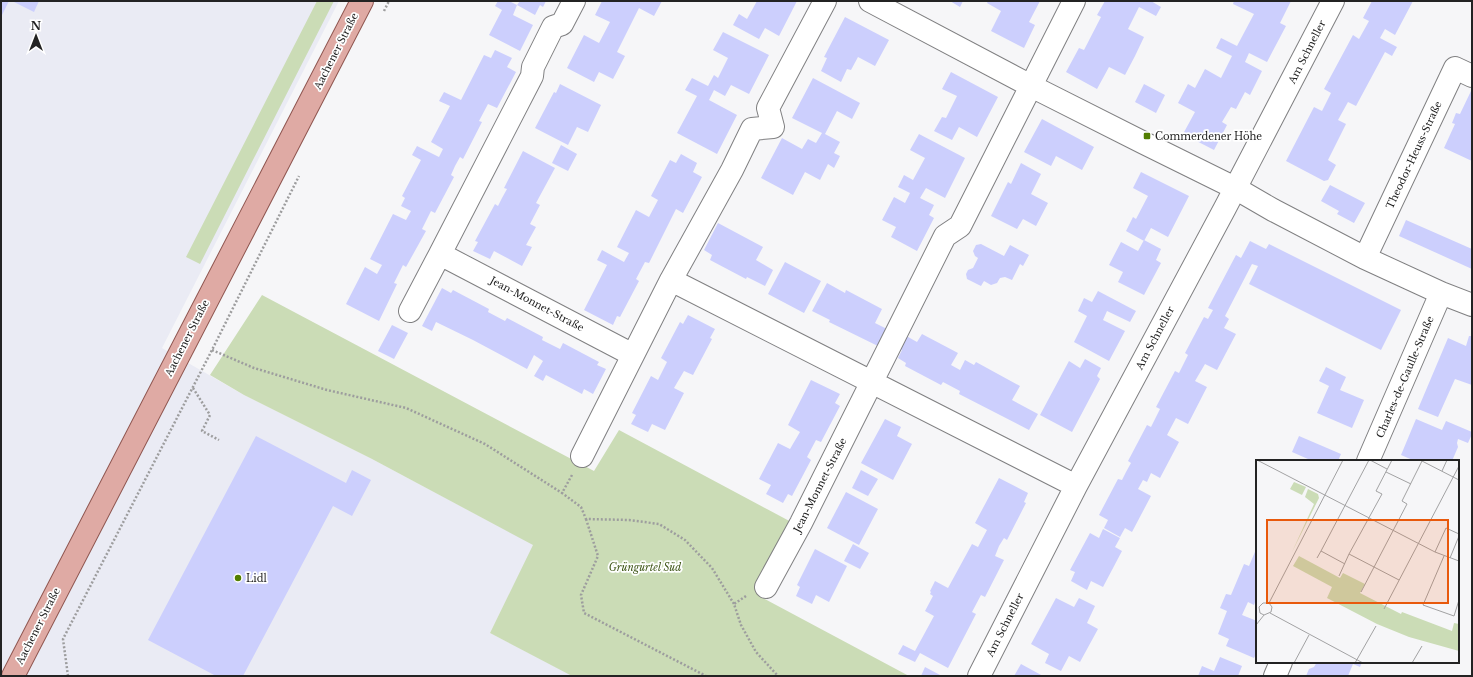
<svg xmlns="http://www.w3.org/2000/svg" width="1473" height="677" viewBox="0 0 1473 677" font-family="'Libre Baskerville',serif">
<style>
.built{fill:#eaebf4}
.green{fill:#cbdcb6}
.building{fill:#cccffd}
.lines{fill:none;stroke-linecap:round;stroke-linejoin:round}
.minor-casing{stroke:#808082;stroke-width:24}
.major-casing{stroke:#8f5650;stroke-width:24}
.path{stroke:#9d9d9e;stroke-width:2.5;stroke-dasharray:2 2;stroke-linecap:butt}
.minor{stroke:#fff;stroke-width:22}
.major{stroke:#dfaaa4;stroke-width:22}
.poi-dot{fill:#527e01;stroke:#fff;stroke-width:1.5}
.labels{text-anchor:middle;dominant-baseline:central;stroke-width:3.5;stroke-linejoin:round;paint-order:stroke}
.street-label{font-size:10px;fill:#232323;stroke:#fff}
.poi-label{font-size:10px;fill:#232323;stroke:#fff;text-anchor:start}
.park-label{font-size:10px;font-style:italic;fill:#3f5617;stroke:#fff}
.inset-road{fill:none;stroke:#a2a2a3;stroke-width:1}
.view{fill:#e8590c;fill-opacity:0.15;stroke:#e8590c;stroke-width:2}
.inset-edge{fill:none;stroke:#232323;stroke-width:2}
</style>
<rect width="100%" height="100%" fill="#f6f6f8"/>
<path class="built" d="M1 1H339L162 348 244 395 372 459 534 545 490 633 573 676H1Z"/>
<path class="green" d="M317 1H334L200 264 186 257Z
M262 295 594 471 619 430 795 524 759 596 909 676H572L490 633 533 545 372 459 244 395 210 375Z"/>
<path class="building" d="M1 1H9L1 17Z
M12 1H39L34 12Z
M498 1H509L517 5 513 15 533 25 520 51 489 35 502 10 495 6Z
M520 1H546L543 7 540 5 535 15 517 5Z
M602 1H662L654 16 639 8 617 52 625 56 613 79 599 72 594 82 567 68 584 35 599 43 610 22 595 15Z
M757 1H797L779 36 765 28 759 39 733 25 739 14 747 19Z
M950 1H963L960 7Z
M988 1H1040L1029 22 1035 25 1024 48 991 31 1001 11 987 3Z
M1105 1H1151L1161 7 1156 16 1139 7 1128 29 1144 37 1135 56 1125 75 1109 67 1097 89 1066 72 1079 48 1084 50 1101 17 1097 15Z
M1234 1H1291L1280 23 1286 26 1267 62 1249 53 1245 62 1262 71 1250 95 1245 92 1236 109 1231 107 1222 122 1227 125 1214 150 1183 134 1195 112 1178 103 1188 84 1195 88 1205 69 1221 78 1232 56 1216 48 1221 38 1237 46 1254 14 1233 4Z
M1372 1H1413L1395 35 1385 29 1380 38 1397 47 1392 56 1385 52 1356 106 1348 102 1338 120 1346 124 1328 160 1336 165 1328 180 1324 181 1286 161 1314 107 1322 111 1331 93 1324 89 1353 35 1359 39 1369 21 1363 18Z
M845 17 889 40 875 66 858 57 851 70 847 69 841 82 821 71 827 58 824 57Z
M723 32 769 55 749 94 731 85 725 96 714 90 709 100 737 115 717 154 677 133 697 96 685 90 692 78 708 86 714 75 718 78 728 58 713 50Z
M495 50 512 58 507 67 516 72 497 108 488 104 479 121 482 122 463 159 460 157 455 166 451 175 454 177 435 213 431 211 422 229 426 231 406 267 403 265 394 283 397 284 379 321 346 304 365 267 377 274 382 265 370 259 393 214 406 220 411 211 401 206 405 198 402 196 421 160 412 155 417 146 439 157 443 149 431 142 450 106 439 101 444 92 461 100 484 55 491 58Z
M951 72 998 97 977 137 959 127 952 140 934 131 942 117 946 118 957 96 942 89Z
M813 78 860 103 852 119 837 111 825 134 840 142 834 153 840 156 834 168 828 164 820 180 805 172 793 195 761 178 782 138 802 149 808 139 816 143 822 133 792 118Z
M560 84 601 105 588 132 577 127 568 145 535 128 554 92 556 93Z
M1144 84 1165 95 1156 113 1135 102Z
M1471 91H1472V161L1444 148 1455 124 1452 123 1456 113 1460 114Z
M1042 119 1094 147 1082 170 1056 156 1051 166 1024 152Z
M919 134 965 158 945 198 926 188 920 198 934 205 929 215 934 218 917 251 891 237 896 227 882 220 894 197 905 203 910 193 898 187 904 175 913 180 925 158 910 150Z
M561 145 577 154 568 171 552 163Z
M523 151 555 168 536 203 540 205 530 224 536 227 526 245 532 247 522 266 494 251 490 259 473 251 478 242 475 241 495 204 498 206 502 198 507 189 504 188Z
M681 154 697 163 693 172 702 177 683 213 676 209 649 263 645 262 636 279 639 281 620 317 617 316 613 325 584 310 607 265 597 260 602 250 624 262 629 253 617 247 636 210 649 217 658 200 651 196 670 160 676 163Z
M1021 163 1041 174 1031 194 1048 203 1036 226 1023 219 1017 229 991 216 1008 182 1011 184Z
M1141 172 1189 196 1168 237 1151 228 1144 241 1126 231 1133 217 1136 219 1148 196 1133 188Z
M1330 185 1365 203 1354 223 1337 214 1339 211 1321 201Z
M1406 220 1472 249V269L1399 236Z
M718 223 763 247 756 260 773 270 765 286 747 277 746 279 710 260 712 255 704 250Z
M1144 240 1161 249 1156 260 1161 263 1144 295 1118 282 1123 272 1109 265 1121 242 1138 251Z
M1250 241 1266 249 1269 244 1401 310 1381 350 1249 284 1258 266 1252 264 1225 316 1229 319 1224 328 1236 334 1217 370 1205 364 1195 381 1207 387 1188 424 1176 418 1167 435 1179 442 1160 478 1151 473 1147 482 1143 480 1138 489 1151 496 1132 532 1125 528 1120 537 1104 528 1108 520 1099 515 1118 479 1122 480 1126 472 1131 463 1128 461 1147 425 1151 427 1160 409 1156 407 1175 371 1179 373 1188 355 1185 353 1204 317 1208 319 1213 310 1208 308 1236 255 1241 258Z
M981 244 1004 256 1010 245 1029 255 1023 266 1020 264 1012 280 1005 277 1000 278 997 283 991 285 984 281 981 286 967 279 966 274 968 270 973 268 978 258 975 256 973 251 976 245Z
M785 262 821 281 804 313 768 294Z
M827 283 845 293 846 290 882 309 875 323 893 332 884 349 829 322 830 320 812 311Z
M442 288 451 293 453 290 489 309 488 312 505 321 507 318 543 337 542 340 560 349 563 343 599 362 597 365 606 369 593 394 584 389 582 394 546 375 543 381 534 376 543 361 534 355 527 369 473 340 436 322 432 331 422 326Z
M1098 291 1136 311 1130 322 1107 311 1103 320 1125 331 1109 361 1074 342 1087 316 1078 311 1084 298 1092 302Z
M688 315 715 329 710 338 712 339 693 375 684 371 674 388 684 393 665 430 652 424 648 432 631 424 636 415 632 413 651 376 658 380 667 362 661 358 680 322 683 324Z
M392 325 408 333 394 359 378 351Z
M901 333 917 342 922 334 958 353 951 365 960 370 965 360 974 365 976 362 1020 386 1012 400 1038 414 1029 430 959 394 960 391 943 382 941 385 905 366 906 363 898 358 902 350 894 346Z
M1469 336H1472V385L1455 379 1438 417 1418 409 1448 338 1466 346Z
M1085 359 1101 368 1097 376 1100 379 1072 432 1040 415 1069 361 1080 368Z
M1326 367 1346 377 1340 390 1364 400 1352 428 1317 413 1329 386 1319 381Z
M811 380 840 394 835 403 840 406 821 442 816 440 807 457 811 460 792 496 788 494 783 503 766 494 771 485 759 479 778 443 790 449 800 432 788 425Z
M885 419 901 427 897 436 912 444 893 480 861 463Z
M1416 419 1442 430 1446 421 1472 432V434L1468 443 1458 439 1457 443 1458 447 1452 461H1415L1401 455Z
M256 436 346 483 352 470 371 480 352 516 333 506 243 676H216L148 640Z
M1299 436 1341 454 1338 461H1307L1308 459 1292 452Z
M861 470 878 479 868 496 852 488Z
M999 478 1028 493 1024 502 1026 503 1007 540 1004 538 999 546 995 556 1004 560 985 597 981 595 972 612 976 614 948 668 920 653 915 662 898 654 903 645 915 651 934 616 925 611 933 596 930 594 931 592 930 591 935 581 948 588 972 544 978 547 987 530 975 523Z
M846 492 878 509 859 545 827 528Z
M1103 529 1120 538 1115 547 1122 551 1103 587 1091 581 1087 590 1071 581 1075 572 1070 570 1090 533 1099 538Z
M853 544 869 553 860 569 844 561Z
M1257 547V597L1254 605 1248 602 1242 615 1257 621V652L1254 658 1226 646 1229 639 1218 634 1227 611 1220 608 1226 594 1231 595 1244 564 1249 566Z
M815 549 847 566 829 602 816 595 812 604 796 596 800 587 797 585Z
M1056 598 1074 607 1079 598 1095 606 1087 623 1098 629 1080 662 1069 656 1061 671 1045 663 1049 654 1031 644Z
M1220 657 1242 666 1238 676H1198L1202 666 1214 671Z
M1317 662H1362L1360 667 1353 664 1348 676H1306L1309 669 1314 667Z
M1021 664 1043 676H1014Z
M925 667 942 676H921Z"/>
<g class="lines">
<defs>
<path id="minor" d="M870 1 1031 86 1144 143 1235 188 1273 210 1365 258 1441 293 1472 305
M440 254 532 76 533 67 553 27 562 24 574 1
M1365 258 1455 68 1472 76
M671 280 732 170 752 129 773 127 768 108 825 1
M410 311 440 254 633 355
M582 456 671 280 1076 486
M1368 461 1441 293
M766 587 801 523 945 236 960 226 1074 1
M979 676 1076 486 1225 208 1333 1
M1275 676 1281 662"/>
<path id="major" d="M13 676 362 1"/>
</defs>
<use href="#minor" class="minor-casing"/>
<use href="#major" class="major-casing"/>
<path class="path" d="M384 11 389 1
M212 350 254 368 327 390 406 408 485 444 562 493
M193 388 210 415 202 431 219 440
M572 475 562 493 581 507 586 519 629 520 659 524 685 540 712 568 734 604
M586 519 598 556 581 595 584 613 706 676
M746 596 734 604 741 625 756 652 778 676
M68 676 63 639 212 350 299 176"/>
<use href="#minor" class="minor"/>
<use href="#major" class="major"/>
</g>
<g class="poi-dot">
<rect x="1143" y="132" width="8" height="8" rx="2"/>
<circle cx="238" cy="578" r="4"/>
</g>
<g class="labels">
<g class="street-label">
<text transform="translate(336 51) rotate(-63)">Aachener Straße</text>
<text transform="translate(1307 52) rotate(-63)">Am Schneller</text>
<text transform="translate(1414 155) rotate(-65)">Theodor-Heuss-Straße</text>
<text transform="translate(537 304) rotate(28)">Jean-Monnet-Straße</text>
<text transform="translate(187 338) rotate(-63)">Aachener Straße</text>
<text transform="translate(1155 338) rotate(-62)">Am Schneller</text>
<text transform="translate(1405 377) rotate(-67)">Charles-de-Gaulle-Straße</text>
<text transform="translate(820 485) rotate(-63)">Jean-Monnet-Straße</text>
<text transform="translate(1005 625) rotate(-63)">Am Schneller</text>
<text transform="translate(38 626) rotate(-63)">Aachener Straße</text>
</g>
<g class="poi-label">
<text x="1155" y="136">Commerdener Höhe</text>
<text x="246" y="578">Lidl</text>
</g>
<g class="park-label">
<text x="645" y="567">Grüngürtel Süd</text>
</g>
</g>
<g transform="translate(1256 460)">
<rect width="203" height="203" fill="#f6f6f8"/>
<path d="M38 22 50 27 46 35 34 29ZM52 29 62 34 63 38 36 92 58 44 49 37ZM43 96 84 118 87 113 109 124 104 133 145 154 146 152 196 171 198 163 203 164V191L153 177 121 164 71 138 76 127 37 106Z" fill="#cbdcb6"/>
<path class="inset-road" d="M1 0 179 92 203 101M114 0 131 9M164 0 203 20M186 11 191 0M130 12 155 24M65 91 113 0M179 92 190 68 203 74M93 94 126 34 120 31 136 0M188 96 167 145 198 156 203 140M61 98 65 91 89 104M194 98 203 76M83 116 93 94 143 120M105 132 151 44 146 41 166 1M13 143 87 0M128 149 203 6M14 153 107 203M8 155 4 153 3 147 7 143H13M0 165 8 155 15 152 16 147 13 143M38 203 53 175M99 203 120 166M156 203 166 186"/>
<path class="view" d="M11 60H192V143H11Z"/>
<rect width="203" height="203" class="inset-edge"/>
</g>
<rect width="1473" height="677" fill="none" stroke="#232323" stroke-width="4"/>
<g transform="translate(36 36)" stroke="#ffffff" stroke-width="3" paint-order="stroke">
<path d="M0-3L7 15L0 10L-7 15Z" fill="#232323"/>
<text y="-6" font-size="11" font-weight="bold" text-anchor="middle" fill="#232323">N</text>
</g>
</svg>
